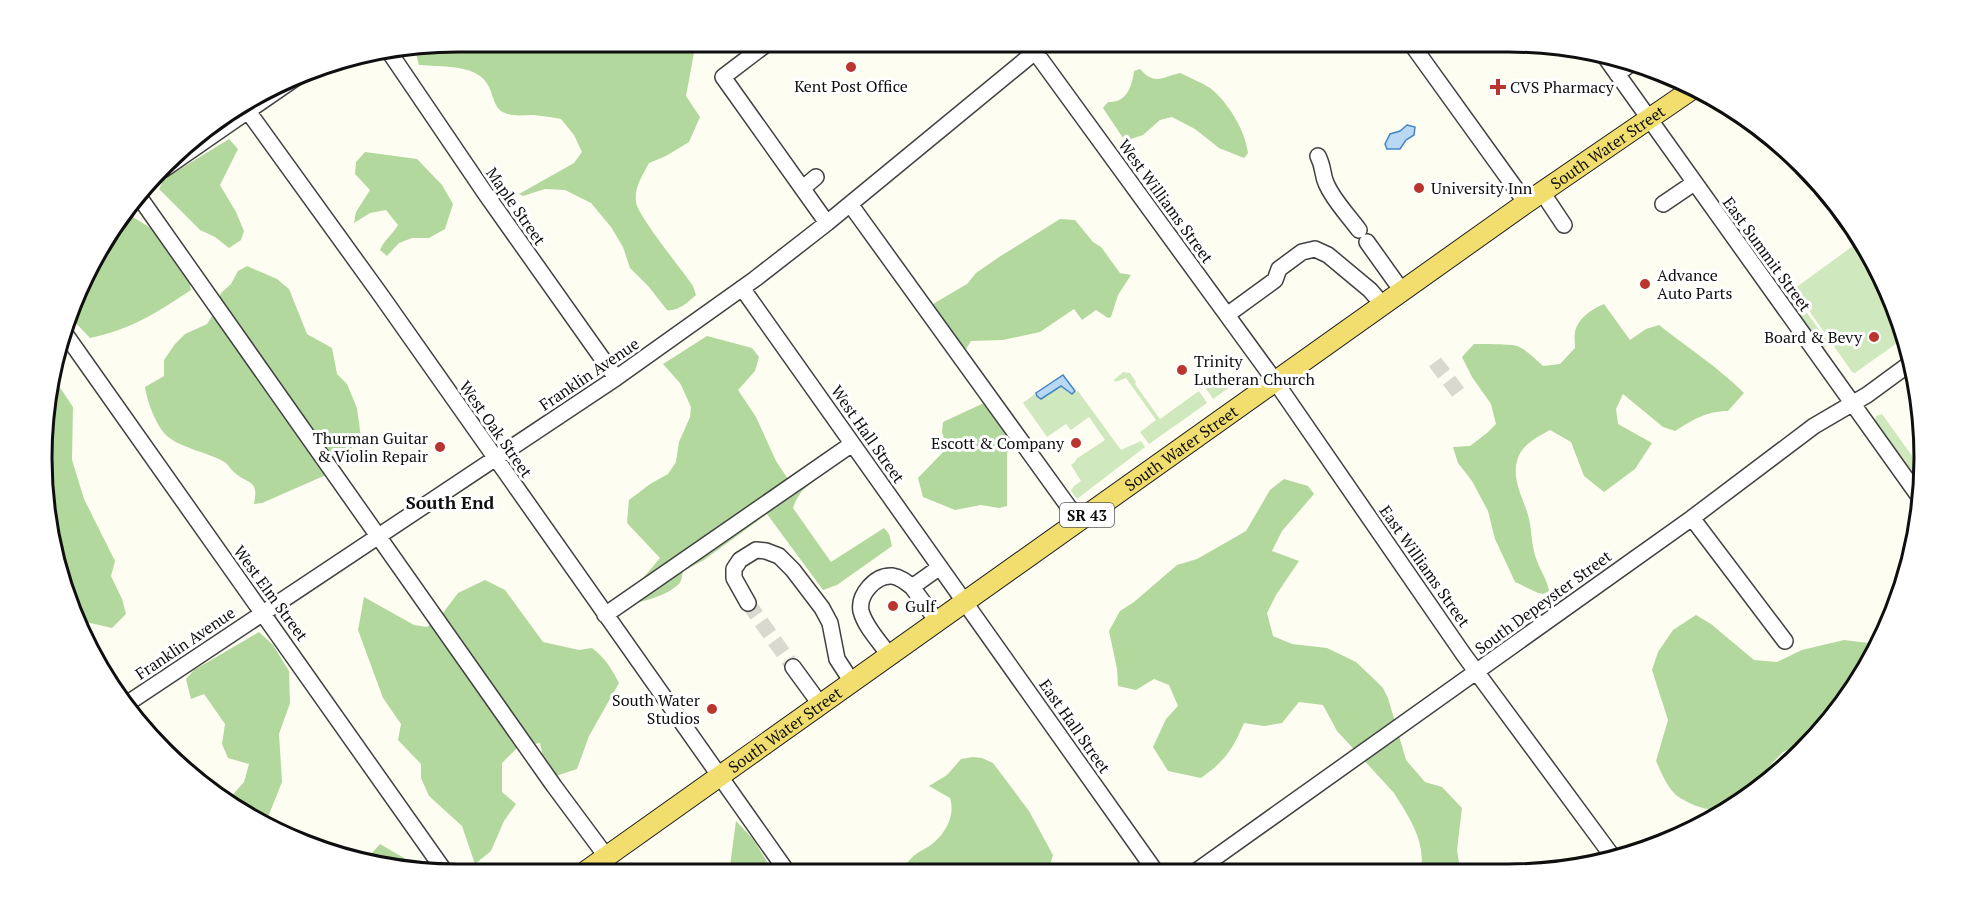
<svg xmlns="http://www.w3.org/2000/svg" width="1966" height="916" viewBox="0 0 1966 916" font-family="'PT Serif',serif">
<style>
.green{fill:#cfe8bd}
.forest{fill:#b2d89d}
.water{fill:#b9d8f3;stroke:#4486c6;stroke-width:1.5}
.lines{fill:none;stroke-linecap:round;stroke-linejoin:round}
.minor-tunnel{stroke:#dad9d0;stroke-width:15;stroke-dasharray:15 8;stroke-linecap:butt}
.minor-casing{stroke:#424242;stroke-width:18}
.major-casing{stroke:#202020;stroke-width:22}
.minor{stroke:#fff;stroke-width:15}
.major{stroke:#f1de6f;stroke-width:20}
.poi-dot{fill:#b9352e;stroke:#fff;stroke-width:2}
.labels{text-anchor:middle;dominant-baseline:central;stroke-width:6;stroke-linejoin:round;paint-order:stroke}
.shield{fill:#fff;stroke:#575757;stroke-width:1.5}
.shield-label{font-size:15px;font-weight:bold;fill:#0f0f0f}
.poi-label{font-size:16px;fill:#0f0f0f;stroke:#fff;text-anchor:start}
.street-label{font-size:16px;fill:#0f0f0f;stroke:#fff}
.neighbourhood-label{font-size:18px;font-weight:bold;fill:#0f0f0f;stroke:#fff}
.rim{fill:none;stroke:#0f0f0f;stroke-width:3}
</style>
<rect width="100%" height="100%" fill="#fefdf2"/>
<path class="green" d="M1861 240 1892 298 1904 338 1855 373 1852 372 1794 289Z
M1790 290 1829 343 1823 349 1784 293Z
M1123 372 1130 373 1136 382 1135 384 1160 419 1199 391 1207 403 1149 444 1140 432 1156 420 1126 378 1115 382 1114 380Z
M1226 374 1234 384 1213 399 1205 387Z
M1061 386 1069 393 1078 391 1121 450 1141 441 1145 447 1077 499 1071 491 1074 486 1081 481 1071 465 1076 461V459L1105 440 1089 417 1071 430 1066 424 1047 437 1023 403 1036 393 1041 399Z
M1882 414 1923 471 1921 486 1875 421 1876 416Z"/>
<path class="forest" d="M458 42H579L612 52 651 42H696L686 96 700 117 689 142 666 156 649 163C643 175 634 187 636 202 637 215 683 271 693 286L696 295C688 302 678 312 667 310L649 287 630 268 623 247 611 227 591 203 565 190 545 189 523 196 519 194 574 163 582 152 574 135 561 119C552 117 542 116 533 115 524 115 514 117 505 113 492 108 494 92 486 82 473 64 440 67 419 65L415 49Z
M1140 69C1155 86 1162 77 1180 73 1190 78 1201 82 1210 88 1228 102 1245 130 1248 153L1244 158 1219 148 1195 129 1172 117 1160 120 1143 135 1125 141 1103 108 1108 102C1127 103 1132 86 1134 71Z
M229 139 238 149 220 185 236 212 244 231 241 240 229 248 215 237 200 230 159 189 164 179Z
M365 152 417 159 442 185 453 204 445 229 429 238H412L399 243 387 256 380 250C384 240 393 234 398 225L386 210 370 213 354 223 356 212 370 190 355 174 356 162Z
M128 214 157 232 187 270 191 290C156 313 132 329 90 338L72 319 98 250Z
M1060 219 1075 220 1093 242 1101 247 1120 273 1131 275 1118 295 1111 317 1108 318 1096 310 1082 320 1074 309 1040 332 1003 340 971 341 966 349 941 319 933 304 967 284 976 273 999 257Z
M247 266 277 279 289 289 307 334 332 348 337 374 347 384 357 408 361 438 326 475 262 503 254 504C259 479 249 485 235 473 232 471 229 466 226 463 212 453 182 449 167 436 156 426 147 401 145 387L164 376V360L175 344 185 334 207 324 213 315 221 293 231 284 238 271Z
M1604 304 1630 340 1646 329 1659 325C1688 348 1718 367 1744 393L1728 411C1706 411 1693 420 1675 431L1663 427 1623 394 1616 409 1618 424 1652 443 1635 469 1604 492 1584 476 1571 442 1550 430C1537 437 1520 446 1517 461 1511 483 1527 503 1530 524 1532 536 1532 549 1537 561 1541 572 1547 579 1549 591L1543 594C1533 592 1525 586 1515 582L1495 539 1488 511 1472 481 1458 463 1453 447 1470 446 1487 433 1496 424 1491 404 1472 377 1462 357 1474 344C1482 344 1513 344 1517 346 1527 350 1535 359 1543 366L1560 364 1575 348C1575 343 1574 336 1575 332 1578 318 1592 309 1604 304Z
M707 336 752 348 759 357 755 371 738 390 756 417 776 461 788 479 825 468C815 487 801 483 793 508L831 562 884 528 889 534 892 546 837 585 823 590 767 514 704 560 683 571C682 576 682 580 679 584 669 594 647 601 634 603L638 584 660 558 627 523 629 500 650 484 668 474 676 462 679 442 690 417 691 407 680 383 663 364Z
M50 376 53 377 73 407 72 460 84 499 115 561 111 576 122 599 126 614 112 628 86 622 79 625 64 592 46 513Z
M986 402 1016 444 1007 453V506L999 508 981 505 955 510 923 497 918 478 947 448 942 432 943 422Z
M1284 479 1308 486 1314 494 1282 531 1272 551 1299 561 1276 595 1267 613 1273 636 1292 644 1327 648 1356 662 1375 680 1383 688 1388 698 1406 760 1425 782 1442 787 1462 808 1457 850 1460 869 1465 871H1421C1426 841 1409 817 1394 793L1337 731 1323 705 1299 702 1282 723 1264 726 1244 723C1233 749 1225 761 1201 778L1168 771 1153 747 1166 719 1178 706 1169 685 1154 679 1136 690 1118 686 1117 669 1109 631 1120 611 1134 602 1177 565 1197 559 1246 531 1270 490Z
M485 580 505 590 543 642 579 650 592 648C605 658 612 669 619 683L589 736 577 769 553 777 544 761 540 743 518 747 502 763V792L516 804 504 821 491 851 475 864 462 826 429 796 421 778V764L398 740 401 724 383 698 358 630 364 597 414 625 427 627 443 613 458 593Z
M1696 615 1711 624 1754 660 1777 662 1802 650 1844 640 1877 644 1852 687 1839 696 1827 709 1812 735 1796 746 1783 752 1731 806C1714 815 1691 806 1676 795 1667 787 1661 772 1656 761L1668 720 1652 670 1658 652 1673 630Z
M259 632 273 645 289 671 290 703 279 734 282 782 266 822 229 799 244 782 249 764 228 758 222 744 225 724 204 694 191 699 186 679 194 670Z
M973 757 982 758 993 763 1029 811 1053 855 1048 872 913 873 906 865C912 855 919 852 928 847 944 836 956 817 950 798L929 786 947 775 961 759Z
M736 821 753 839 774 873H729Z
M380 844 404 858 411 869 377 866 364 862Z"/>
<path class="water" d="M1407 125 1415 127 1414 135 1406 140 1400 149H1387L1385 144 1390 134 1400 131Z
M1063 375 1075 391 1072 394 1061 386 1041 399 1037 396 1036 393Z"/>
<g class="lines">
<path class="minor-tunnel" d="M1435 362 1461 396
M748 603 793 667"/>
<defs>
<path id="minor" d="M769 42 723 77 827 223
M1028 42 1275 381 1464 655 1613 857
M1410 42 1526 203
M978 43 980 42
M390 53 485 193 616 378
M1603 54 1920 498
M1617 74 1632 63
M242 103 380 294 788 873
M1318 156C1324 168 1322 174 1326 183 1333 200 1348 215 1359 230
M164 169 297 77
M803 188 816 177
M1542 192 1564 225
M140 198 554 786 606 856
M850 204 1068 506 1080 519
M1663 204 1694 183
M1367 242 1402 291
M742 288 1156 872
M1227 315 1275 280 1279 269 1302 252 1315 249 1328 255 1370 290 1383 305
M66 335 446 873
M1692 518 1785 641
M748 603 734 578V569L740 560 756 550 766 551 779 556 793 570 822 608 830 623 837 659 852 682
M605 615 852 444
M937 621 912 587 940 567
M889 655C880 642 865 627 861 611 858 595 875 575 892 576 900 577 906 582 912 587
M793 667 820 704
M128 703 616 378 755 279 827 223 1047 42
M1195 872 1692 518 1814 426 1867 395 1912 362"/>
<g id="major">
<path id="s1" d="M582 874 1526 203 1694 88"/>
</g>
</defs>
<use href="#minor" class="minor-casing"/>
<use href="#major" class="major-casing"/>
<use href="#minor" class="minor"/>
<use href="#major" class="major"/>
</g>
<g class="poi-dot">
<circle cx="851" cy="67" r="6"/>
<path d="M1495 78h6v6h6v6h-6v6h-6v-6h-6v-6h6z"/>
<circle cx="1419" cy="188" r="6"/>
<circle cx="1645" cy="284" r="6"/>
<circle cx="1874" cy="337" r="6"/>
<circle cx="1182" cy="370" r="6"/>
<circle cx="1076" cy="443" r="6"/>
<circle cx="440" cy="447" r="6"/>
<circle cx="893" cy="606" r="6"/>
<circle cx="712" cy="709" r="6"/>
</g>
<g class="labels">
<rect class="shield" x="1060" y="503" width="54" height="24" rx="4.5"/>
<g class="shield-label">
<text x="1087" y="515">SR 43</text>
</g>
<g class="poi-label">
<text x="851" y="86" text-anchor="middle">Kent Post Office</text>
<text x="1510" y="87">CVS Pharmacy</text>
<text x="1431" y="188">University Inn</text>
<text x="1657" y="275">Advance<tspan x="1657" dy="18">Auto Parts</tspan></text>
<text x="1862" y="337" text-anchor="end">Board &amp; Bevy</text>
<text x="1194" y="361">Trinity<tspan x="1194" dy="18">Lutheran Church</tspan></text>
<text x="428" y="438" text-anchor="end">Thurman Guitar<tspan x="428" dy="18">&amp; Violin Repair</tspan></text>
<text x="1064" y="443" text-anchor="end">Escott &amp; Company</text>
<text x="905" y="606">Gulf</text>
<text x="700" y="700" text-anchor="end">South Water<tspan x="700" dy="18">Studios</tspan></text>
</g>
<g class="street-label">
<text stroke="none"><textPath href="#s1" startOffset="1257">South Water Street</textPath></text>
<text transform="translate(1166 201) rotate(54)">West Williams Street</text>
<text transform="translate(516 206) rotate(55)">Maple Street</text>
<text transform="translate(1767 254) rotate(54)">East Summit Street</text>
<text transform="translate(589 374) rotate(-34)">Franklin Avenue</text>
<text transform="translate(496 429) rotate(55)">West Oak Street</text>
<text transform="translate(868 434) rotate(55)">West Hall Street</text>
<text stroke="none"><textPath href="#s1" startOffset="735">South Water Street</textPath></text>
<text transform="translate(1425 566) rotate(55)">East Williams Street</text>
<text transform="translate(271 593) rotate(54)">West Elm Street</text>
<text transform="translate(1543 602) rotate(-36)">South Depeyster Street</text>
<text transform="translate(185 643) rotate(-34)">Franklin Avenue</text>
<text transform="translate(1075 726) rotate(55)">East Hall Street</text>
<text stroke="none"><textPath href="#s1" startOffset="249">South Water Street</textPath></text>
</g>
<g class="neighbourhood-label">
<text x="450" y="502">South End</text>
</g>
</g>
<path d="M0 0H1966V916H0ZM458 52H1508A406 406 0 0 1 1914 458V458A406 406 0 0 1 1508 864H458A406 406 0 0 1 52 458V458A406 406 0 0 1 458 52Z" fill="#fff" fill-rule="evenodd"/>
<path class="rim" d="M458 52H1508A406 406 0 0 1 1914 458V458A406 406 0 0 1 1508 864H458A406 406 0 0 1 52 458V458A406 406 0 0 1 458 52Z"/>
</svg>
